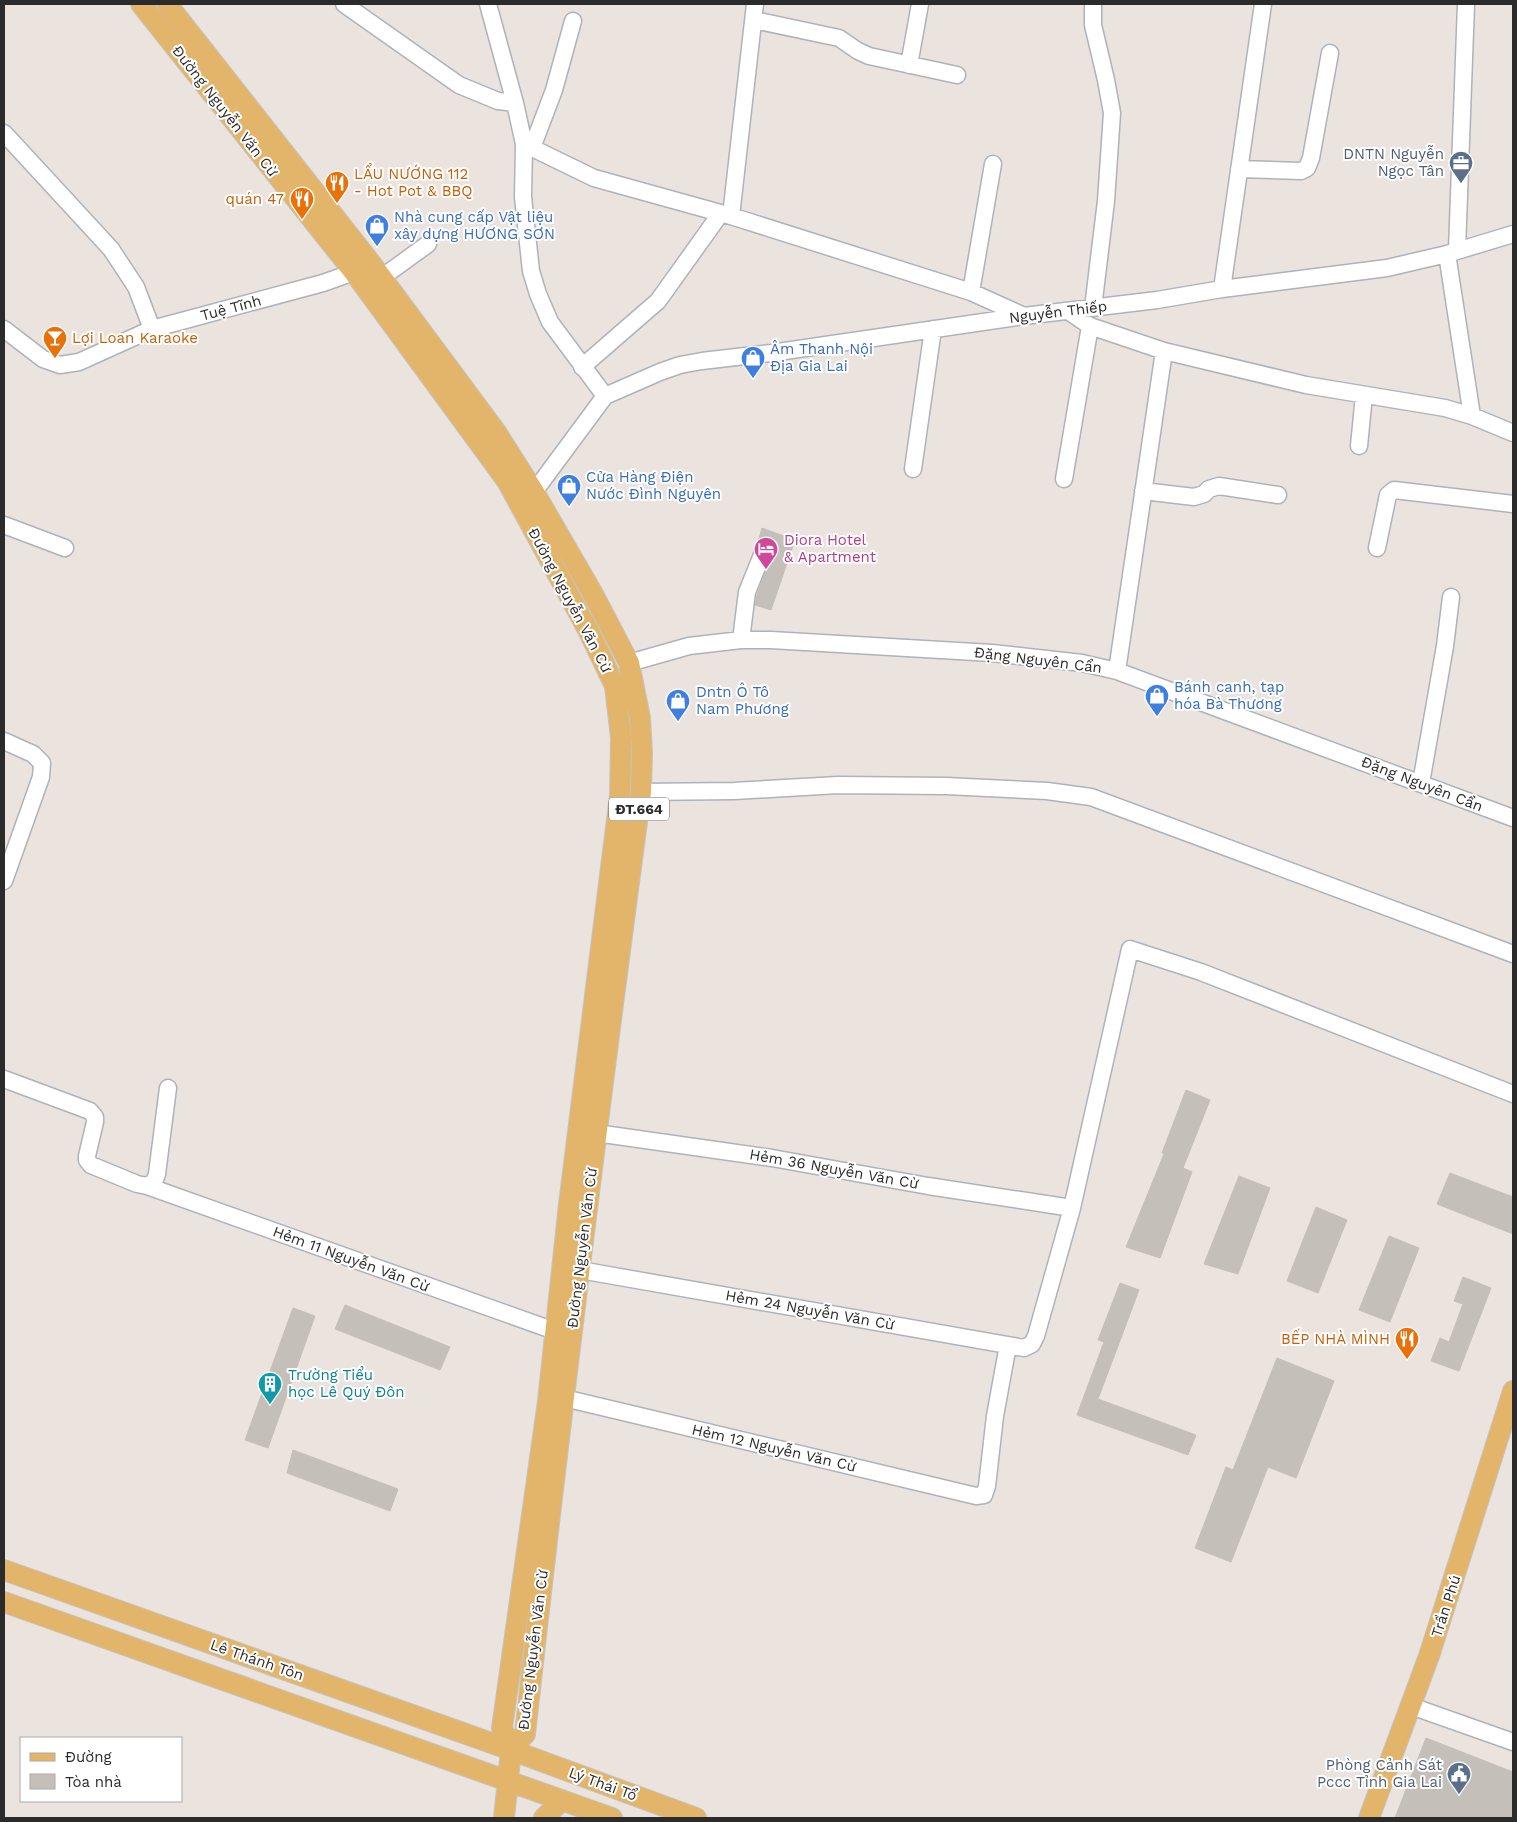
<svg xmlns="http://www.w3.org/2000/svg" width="1517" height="1822" viewBox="0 0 1517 1822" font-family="'Work Sans',sans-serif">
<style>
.building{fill:#c4bfb9;stroke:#c6bfb8}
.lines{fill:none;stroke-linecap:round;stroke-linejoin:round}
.minor-casing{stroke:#aeb2ba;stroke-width:19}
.major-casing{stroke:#c4c4c4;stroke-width:22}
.minor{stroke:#fff;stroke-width:16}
.major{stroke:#e3b56b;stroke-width:20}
.labels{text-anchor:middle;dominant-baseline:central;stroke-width:4;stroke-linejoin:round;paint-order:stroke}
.shield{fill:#fff;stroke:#6b6b6b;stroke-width:1}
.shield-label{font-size:14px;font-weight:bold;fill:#2b2b2b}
.street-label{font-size:15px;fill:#2b2b2b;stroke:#fff}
.service-label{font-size:15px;fill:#4e5e75;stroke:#fff;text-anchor:end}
.food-label{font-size:15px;fill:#c56008;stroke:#fff;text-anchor:start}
.shop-label{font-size:15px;fill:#366cbe;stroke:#fff;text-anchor:start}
.hotel-label{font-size:15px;fill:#b23c85;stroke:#fff;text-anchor:start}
.culture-label{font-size:15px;fill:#0d838f;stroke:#fff;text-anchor:start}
</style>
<rect width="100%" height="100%" fill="#ebe4de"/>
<path class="building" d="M762 528 795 540 771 610 755 605 757 595 774 549 772 544 768 541 763 540 758 542Z
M1186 1090 1210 1100 1183 1168 1192 1172 1160 1258 1126 1247 1164 1154 1162 1153Z
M1450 1173 1513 1197V1234L1437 1204Z
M1239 1176 1270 1188 1238 1274 1204 1264Z
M1316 1207 1347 1220 1318 1293 1287 1281Z
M1389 1236 1419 1248 1390 1322 1359 1310Z
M1463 1277 1491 1288 1459 1371 1431 1361 1440 1338 1449 1342 1463 1304 1454 1301Z
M1120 1283 1139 1290 1098 1399 1196 1435 1188 1455 1077 1415 1104 1342 1098 1340Z
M345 1305 450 1347 440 1370 335 1329Z
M293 1308 315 1316 268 1448 245 1440Z
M1277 1358 1334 1381 1296 1478 1268 1467 1231 1562 1195 1548 1226 1467 1233 1470Z
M293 1450 398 1489 390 1511 287 1473Z
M1426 1738 1513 1772V1818H1395Z"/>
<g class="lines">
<defs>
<path id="minor" d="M344 4 459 85 498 101 515 103
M488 4 515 103 524 144 523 197 531 271 538 294 550 322 605 396
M1093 4V25L1106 80 1112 113 1106 201 1093 308
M754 20 839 38 858 51 869 56 957 75
M909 65 920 4
M4 133 111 249 136 287 152 329
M524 144 594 178 731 216 971 292 1024 316
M532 148 554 90 573 21
M1239 169 1301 171 1307 168 1311 158 1330 53
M731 216 755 4
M1457 250 1466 4
M1447 254 1472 416
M381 278 428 244
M1222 289 1263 4
M971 292 993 164
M1068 311 1090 326 1164 351 1306 385 1445 408 1472 416 1513 433
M4 329 43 359 60 365 79 362 152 329 323 283 354 272
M582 367 658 301 721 213
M605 396 660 372 680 365 702 361 771 353 1024 316 1157 300 1222 289 1387 268 1447 254 1513 234
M1359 446 1364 395
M913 469 933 329
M1064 479 1090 326
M1143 491 1194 497 1204 494 1209 489 1219 486 1278 495
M534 492 605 396
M4 525 65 548
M1377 548 1388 495 1394 490 1513 504
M741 640 747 592 764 550
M629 663 689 646 741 640H771L992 653 1082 663 1117 671 1513 818
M1117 671 1164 351
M4 741 33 754 42 763 41 777 4 881
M1421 783 1445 646 1451 597
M641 792 734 791 838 785 946 786 1047 791 1091 797 1513 954
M4 1079 90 1111 95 1117V1122L87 1156V1160L91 1165 137 1184 147 1186 154 1182 157 1174 168 1088
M596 1133 772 1158 928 1186 1072 1208
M147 1186 555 1331
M580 1270 1024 1348 1032 1344 1036 1336 1072 1208 1130 949 1201 972 1513 1094
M564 1398 976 1496 984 1495 987 1486 995 1416 1008 1345
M1411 1706 1513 1742"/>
<path id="major" d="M141 4 354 272 499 470 507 481 588 630 615 686 621 738 620 795 569 1204 548 1401 502 1728 511 1750 504 1818
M167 4 370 262 496 432 534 492 593 594 629 663 640 718 642 753 641 792C599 1105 560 1419 525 1734L511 1750
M4 1570 511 1750 696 1818
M4 1602 612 1818
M544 1818 562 1800
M1369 1818 1429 1656 1513 1391"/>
</defs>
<use href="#minor" class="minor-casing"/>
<use href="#major" class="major-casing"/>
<use href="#minor" class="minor"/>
<use href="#major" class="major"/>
</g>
<defs>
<symbol id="office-pin" viewBox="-11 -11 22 30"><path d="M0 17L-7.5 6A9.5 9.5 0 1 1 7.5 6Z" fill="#5c6f8a" stroke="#fff"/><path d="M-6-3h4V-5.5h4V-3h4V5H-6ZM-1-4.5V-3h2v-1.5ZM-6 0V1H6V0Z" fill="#fff"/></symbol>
<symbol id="restaurant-pin" viewBox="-11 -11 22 30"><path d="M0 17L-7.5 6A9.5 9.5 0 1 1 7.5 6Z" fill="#e8710a" stroke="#fff"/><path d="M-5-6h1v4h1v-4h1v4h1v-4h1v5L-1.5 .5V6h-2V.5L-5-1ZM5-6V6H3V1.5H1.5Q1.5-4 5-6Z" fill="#fff"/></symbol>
<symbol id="shop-pin" viewBox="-11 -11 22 30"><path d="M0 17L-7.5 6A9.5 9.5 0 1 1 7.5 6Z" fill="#3f7fe0" stroke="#fff"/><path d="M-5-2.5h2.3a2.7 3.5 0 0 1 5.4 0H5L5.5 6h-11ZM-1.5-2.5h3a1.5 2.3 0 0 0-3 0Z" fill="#fff"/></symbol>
<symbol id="bar-pin" viewBox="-11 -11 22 30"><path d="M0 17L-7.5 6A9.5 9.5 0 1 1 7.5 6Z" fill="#e8710a" stroke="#fff"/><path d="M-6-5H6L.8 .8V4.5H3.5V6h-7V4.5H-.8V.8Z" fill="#fff"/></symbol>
<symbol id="hotel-pin" viewBox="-11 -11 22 30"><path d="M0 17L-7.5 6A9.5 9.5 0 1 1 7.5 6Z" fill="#d1479c" stroke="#fff"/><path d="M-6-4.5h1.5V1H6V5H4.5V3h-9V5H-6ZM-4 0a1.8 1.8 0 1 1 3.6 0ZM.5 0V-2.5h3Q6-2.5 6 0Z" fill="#fff"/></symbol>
<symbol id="building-pin" viewBox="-11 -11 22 30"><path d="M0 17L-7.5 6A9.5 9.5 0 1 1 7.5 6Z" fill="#0f9aa8" stroke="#fff"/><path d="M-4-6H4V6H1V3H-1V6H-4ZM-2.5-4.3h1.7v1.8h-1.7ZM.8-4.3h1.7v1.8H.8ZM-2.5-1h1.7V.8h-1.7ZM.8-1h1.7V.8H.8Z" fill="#fff"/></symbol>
<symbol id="civic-pin" viewBox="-11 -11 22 30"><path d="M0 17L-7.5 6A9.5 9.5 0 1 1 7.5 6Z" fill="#5c6f8a" stroke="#fff"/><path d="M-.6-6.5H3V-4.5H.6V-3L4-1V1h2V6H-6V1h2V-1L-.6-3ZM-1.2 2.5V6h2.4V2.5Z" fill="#fff"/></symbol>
</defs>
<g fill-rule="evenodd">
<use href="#office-pin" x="1447" y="149" width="28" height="38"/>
<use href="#restaurant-pin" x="323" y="169" width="28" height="38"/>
<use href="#restaurant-pin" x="288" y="185" width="28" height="38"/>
<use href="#shop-pin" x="363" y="212" width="28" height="38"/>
<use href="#bar-pin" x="41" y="324" width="28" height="38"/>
<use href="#shop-pin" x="739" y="344" width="28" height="38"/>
<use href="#shop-pin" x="555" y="472" width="28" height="38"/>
<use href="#hotel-pin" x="752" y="535" width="28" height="38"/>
<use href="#shop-pin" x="1143" y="682" width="28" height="38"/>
<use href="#shop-pin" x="664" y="687" width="28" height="38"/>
<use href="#restaurant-pin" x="1393" y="1325" width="28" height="38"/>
<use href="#building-pin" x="256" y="1370" width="28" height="38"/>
<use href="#civic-pin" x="1445" y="1760" width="28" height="38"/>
</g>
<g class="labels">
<rect class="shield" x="609" y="797.5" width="60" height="23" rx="4"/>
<g class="shield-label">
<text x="639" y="809">ĐT.664</text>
</g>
<g class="street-label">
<text transform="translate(225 111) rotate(52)">Đường Nguyễn Văn Cừ</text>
<text transform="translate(231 308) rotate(-15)">Tuệ Tĩnh</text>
<text transform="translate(1058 312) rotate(-7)">Nguyễn Thiếp</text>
<text transform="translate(570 600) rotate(62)">Đường Nguyễn Văn Cừ</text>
<text transform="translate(1038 660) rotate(7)">Đặng Nguyên Cẩn</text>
<text transform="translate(1422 784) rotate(21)">Đặng Nguyên Cẩn</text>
<text transform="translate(834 1169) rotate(10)">Hẻm 36 Nguyễn Văn Cừ</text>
<text transform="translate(582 1248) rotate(-83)">Đường Nguyễn Văn Cừ</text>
<text transform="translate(351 1259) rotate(20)">Hẻm 11 Nguyễn Văn Cừ</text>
<text transform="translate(810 1310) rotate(10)">Hẻm 24 Nguyễn Văn Cừ</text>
<text transform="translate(774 1448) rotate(13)">Hẻm 12 Nguyễn Văn Cừ</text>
<text transform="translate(1446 1606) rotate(-72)">Trần Phú</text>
<text transform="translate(533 1650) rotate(-83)">Đường Nguyễn Văn Cừ</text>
<text transform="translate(257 1660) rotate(19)">Lê Thánh Tôn</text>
<text transform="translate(603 1784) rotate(20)">Lý Thái Tổ</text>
</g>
<g class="service-label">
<text x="1444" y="154">DNTN Nguyễn<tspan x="1444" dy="17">Ngọc Tân</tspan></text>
<text x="1442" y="1765">Phòng Cảnh Sát<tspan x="1442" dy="17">Pccc Tỉnh Gia Lai</tspan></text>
</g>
<g class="food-label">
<text x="354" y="174">LẨU NƯỚNG 112<tspan x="354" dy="17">- Hot Pot &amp; BBQ</tspan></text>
<text x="284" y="199" text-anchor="end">quán 47</text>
<text x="72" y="338">Lợi Loan Karaoke</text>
<text x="1390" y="1339" text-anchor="end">BẾP NHÀ MÌNH</text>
</g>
<g class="shop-label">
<text x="394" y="217">Nhà cung cấp Vật liệu<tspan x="394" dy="17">xây dựng HƯƠNG SƠN</tspan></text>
<text x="770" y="349">Âm Thanh Nội<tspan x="770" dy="17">Địa Gia Lai</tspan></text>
<text x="586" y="477">Cửa Hàng Điện<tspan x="586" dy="17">Nước Đình Nguyên</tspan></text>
<text x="1174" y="687">Bánh canh, tạp<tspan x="1174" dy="17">hóa Bà Thương</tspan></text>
<text x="696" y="692">Dntn Ô Tô<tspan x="696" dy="17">Nam Phương</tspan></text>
</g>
<g class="hotel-label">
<text x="784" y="540">Diora Hotel<tspan x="784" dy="17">&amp; Apartment</tspan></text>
</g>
<g class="culture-label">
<text x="288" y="1375">Trường Tiểu<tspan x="288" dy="17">học Lê Quý Đôn</tspan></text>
</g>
</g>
<rect width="1517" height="1822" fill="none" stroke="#2b2b2b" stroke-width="10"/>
<rect x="20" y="1737" width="162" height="65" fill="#ffffff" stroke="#aaaaaa"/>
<rect x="30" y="1753" width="25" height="8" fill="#e3b56b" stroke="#aaaaaa"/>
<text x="65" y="1762" font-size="15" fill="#2b2b2b">Đường</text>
<rect x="30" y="1774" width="25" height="15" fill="#c4bfb9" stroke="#aaaaaa"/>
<text x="65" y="1787" font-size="15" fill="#2b2b2b">Tòa nhà</text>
</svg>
